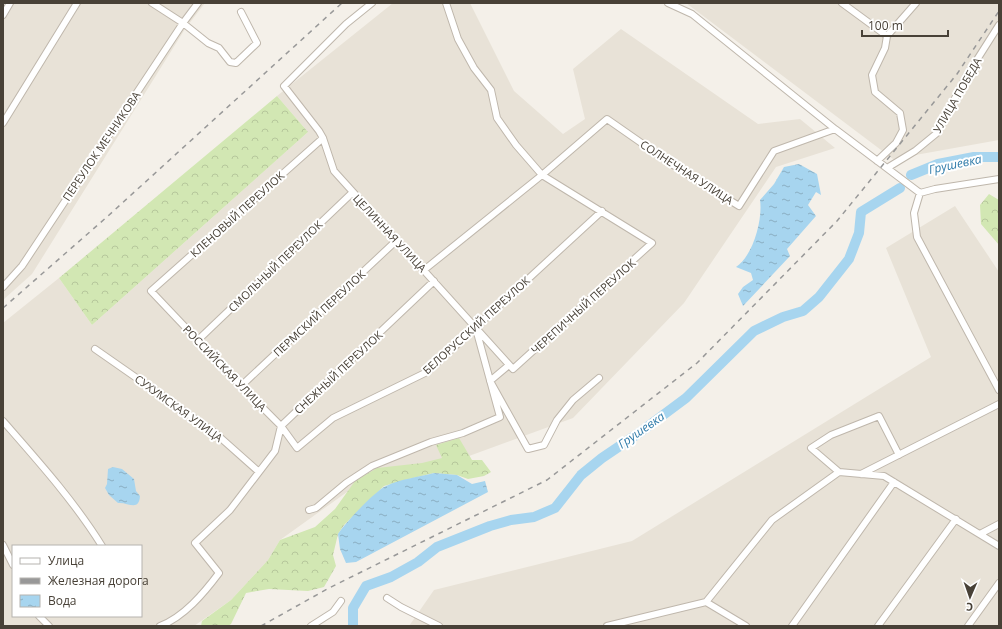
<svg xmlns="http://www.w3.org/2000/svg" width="1002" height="629" viewBox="0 0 1002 629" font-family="'Open Sans',sans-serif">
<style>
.residential{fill:#e8e2d7;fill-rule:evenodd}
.forest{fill:url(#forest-crowns)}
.water{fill:url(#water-ripples)}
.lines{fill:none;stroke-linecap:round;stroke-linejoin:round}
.river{stroke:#a7d5ef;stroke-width:10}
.minor-casing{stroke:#bfb7ac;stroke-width:8}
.minor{stroke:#fff;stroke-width:6}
.rail{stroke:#989898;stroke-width:1.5;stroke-dasharray:5 5;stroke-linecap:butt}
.labels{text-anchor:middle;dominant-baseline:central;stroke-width:4;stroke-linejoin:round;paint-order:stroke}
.street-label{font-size:11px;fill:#484137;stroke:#fff}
.water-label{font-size:12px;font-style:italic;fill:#317caa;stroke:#fff}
</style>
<defs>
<pattern id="forest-crowns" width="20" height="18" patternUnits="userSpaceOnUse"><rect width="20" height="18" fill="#d2e7b3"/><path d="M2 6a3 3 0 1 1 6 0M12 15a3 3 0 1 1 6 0" fill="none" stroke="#b6c79b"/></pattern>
<pattern id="water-ripples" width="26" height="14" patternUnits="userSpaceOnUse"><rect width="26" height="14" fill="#a7d5ef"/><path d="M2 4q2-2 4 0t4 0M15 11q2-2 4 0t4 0" fill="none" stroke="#8aaec2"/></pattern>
</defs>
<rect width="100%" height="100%" fill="#f4f0e9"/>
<path class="residential" d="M3 3H205L185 29 32 274 3 300Z
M393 3H470L514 91 563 134 585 119 573 69 621 29 758 124 800 119 835 148 776 167 684 303 573 418 450 463 354 487 280 540 268 560 231 600 194 626H3V323L59 278 92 325 308 132 277 96ZM13 546H141V616H13Z
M686 3H999V140L893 159Z
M955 206 999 272V626H409L434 590 632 541 931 357 886 248Z"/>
<path class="forest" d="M277 96 308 132 92 325 59 278Z
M989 194 999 200V245L981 224 980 205Z
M459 438 472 460H482L491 472 484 476 468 479 457 475 434 473 405 480 384 486 344 525 338 534 333 555 336 566 324 587 308 591 269 589 246 593 231 624 228 626H201L202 621 231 600 268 560 280 540 315 527 335 509 355 481 377 468 422 463 442 458 436 445Z"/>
<path class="water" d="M799 164 817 174 821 195 816 192 808 205 816 216 787 249 790 256 743 306 738 294 743 287 753 280 751 273 736 267C753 256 763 219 760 200L774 184 784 167Z
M113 467 122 469 134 479 136 491 140 496C139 512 128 502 118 503L109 495 105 488 107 484 108 469Z
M434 473 457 475 472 484 485 481 488 492 356 562 346 563 340 549 338 534C345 523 375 491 386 486 401 479 418 477 434 473Z"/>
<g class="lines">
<path class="river" d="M911 175 938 164 974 157H999
M353 626V608L366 586 391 577 418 562 437 547 490 526 511 520 534 517 555 508 581 475 602 458 639 433 686 398 754 331 783 317 803 311 819 297 849 259 859 233 861 212 900 188"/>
<defs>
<path id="minor" d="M152 3 183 23 208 43 219 48 230 62 236 63 257 43 241 12
M372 3 346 24 284 86 319 131 323 138 334 171 513 369 652 243 542 175 516 145 497 118 491 90 474 68 458 39 446 3
M668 3 692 14 835 129 920 193 914 213 917 237 999 390
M842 3 887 36
M3 15 10 3
M3 123 77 3
M323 138 151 291 241 386 281 426 297 448 333 418 427 372 602 211
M877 161 896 143 903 130 900 113 875 92 872 75 885 48 887 36 916 3
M887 168 915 151 937 133 966 77 999 25
M920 193 935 189 999 179
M424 270 542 175 607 119 673 165 739 206 774 151 835 129
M3 287 22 266 183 23 198 3
M198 340 353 192
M95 349 214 432 259 472
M509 365 490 381 528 449 544 445 557 420 573 400 599 378
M241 386 397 240
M3 421C38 461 74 501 102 546
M839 472 811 448 831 435 879 416 899 455
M861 474 999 404
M309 510 316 508 346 483 372 466 431 442 463 433 500 417 476 329
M980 534 999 524
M3 545 13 565
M387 598 401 607 439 626
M706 602 746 626
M39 616 49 626
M160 626C184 617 204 593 219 573L195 543 230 510 275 451 281 426 434 281
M311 626 333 612 341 601
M607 626 706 602 772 520 839 472 884 476 999 546
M792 626 894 482
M878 626 956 519
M968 626 999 583"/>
</defs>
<use href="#minor" class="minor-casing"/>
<use href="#minor" class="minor"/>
<path class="rail" d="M3 308 108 216 342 3
M261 626 329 588 547 480 697 363 837 221 957 74 999 11"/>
</g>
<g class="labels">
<g class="street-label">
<text transform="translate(957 95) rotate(-60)">УЛИЦА ПОБЕДА</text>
<text transform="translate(101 146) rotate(-56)">ПЕРЕУЛОК МЕЧНИКОВА</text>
<text transform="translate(687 172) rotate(33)">СОЛНЕЧНАЯ УЛИЦА</text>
<text transform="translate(237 214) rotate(-42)">КЛЕНОВЫЙ ПЕРЕУЛОК</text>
<text transform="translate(390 233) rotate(47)">ЦЕЛИННАЯ УЛИЦА</text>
<text transform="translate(275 266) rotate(-44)">СМОЛЬНЫЙ ПЕРЕУЛОК</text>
<text transform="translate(583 306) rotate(-42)">ЧЕРЕПИЧНЫЙ ПЕРЕУЛОК</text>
<text transform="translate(319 313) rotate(-43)">ПЕРМСКИЙ ПЕРЕУЛОК</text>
<text transform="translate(476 325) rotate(-42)">БЕЛОРУССКИЙ ПЕРЕУЛОК</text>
<text transform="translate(225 368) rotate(46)">РОССИЙСКАЯ УЛИЦА</text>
<text transform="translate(338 372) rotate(-43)">СНЕЖНЫЙ ПЕРЕУЛОК</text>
<text transform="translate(179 408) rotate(36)">СУХУМСКАЯ УЛИЦА</text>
</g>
<g class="water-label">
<text transform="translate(955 164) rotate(-12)">Грушевка</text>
<text transform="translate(641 430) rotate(-35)">Грушевка</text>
</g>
</g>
<rect width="1002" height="629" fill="none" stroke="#484137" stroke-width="8"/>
<rect x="12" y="545" width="130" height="72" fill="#ffffff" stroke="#b6b3af"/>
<rect x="20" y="558" width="20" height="6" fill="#ffffff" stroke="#b6b3af"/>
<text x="48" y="565" font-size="12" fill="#484137">Улица</text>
<rect x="20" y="578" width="20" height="6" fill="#989898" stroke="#b6b3af"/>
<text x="48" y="585" font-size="12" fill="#484137">Железная дорога</text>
<rect x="20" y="595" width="20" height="12" fill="url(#water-ripples)" stroke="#b6b3af"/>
<text x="48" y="605" font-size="12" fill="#484137">Вода</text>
<g transform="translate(970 597) rotate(182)" stroke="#ffffff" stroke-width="3" paint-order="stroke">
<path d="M0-3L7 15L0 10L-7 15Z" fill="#484137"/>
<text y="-6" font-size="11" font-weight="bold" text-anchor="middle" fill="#484137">С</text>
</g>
<path d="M862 30v6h86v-6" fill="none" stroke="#484137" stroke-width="2"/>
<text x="868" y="30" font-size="12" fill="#484137" stroke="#ffffff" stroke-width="3" paint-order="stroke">100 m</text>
</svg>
